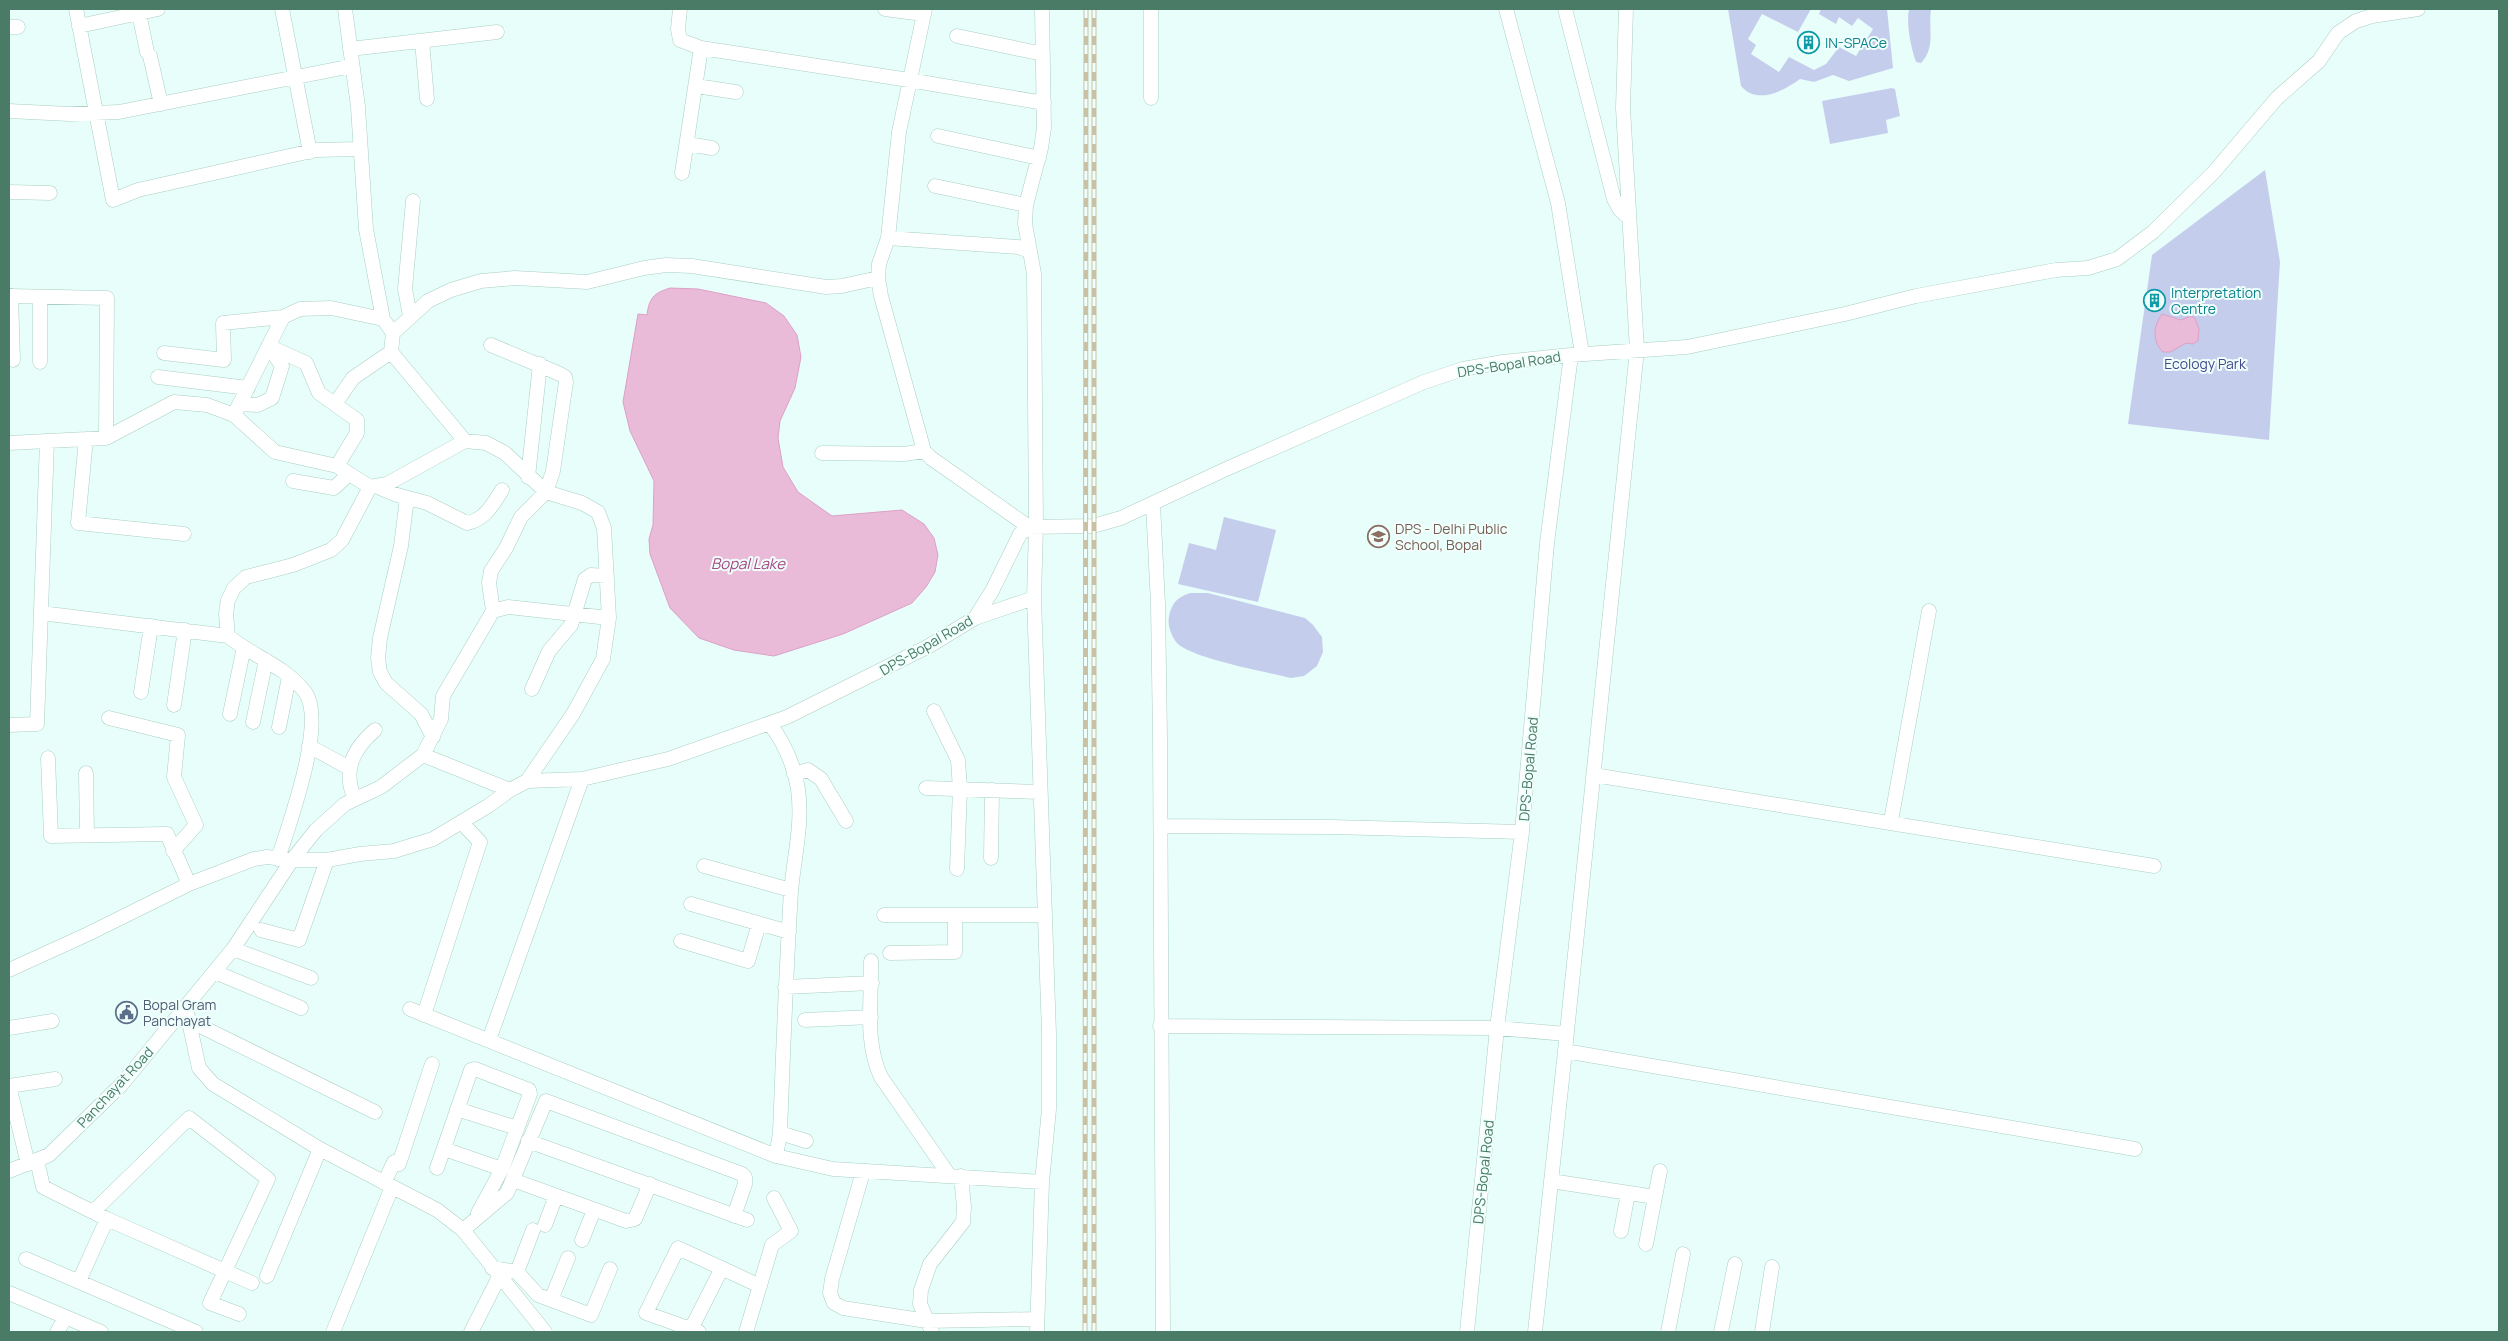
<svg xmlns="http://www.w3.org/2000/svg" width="2508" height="1341" viewBox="0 0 2508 1341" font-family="Manrope,sans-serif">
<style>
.green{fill:#c5cded}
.water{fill:#eabbd9;stroke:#dca0c6}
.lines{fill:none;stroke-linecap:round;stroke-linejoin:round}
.minor-casing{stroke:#a9cfc2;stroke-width:15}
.minor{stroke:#fff;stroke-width:14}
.rail-casing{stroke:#cac1a4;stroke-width:5}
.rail{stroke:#f0fffc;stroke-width:3;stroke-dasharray:9;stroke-linecap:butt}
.labels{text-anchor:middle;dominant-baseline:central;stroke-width:4;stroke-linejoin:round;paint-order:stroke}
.culture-label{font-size:14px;fill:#0d838f;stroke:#f0fffc;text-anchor:start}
.park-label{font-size:14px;fill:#454b8e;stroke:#f0fffc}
.street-label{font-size:14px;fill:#497b66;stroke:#f0fffc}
.education-label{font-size:14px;fill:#785e54;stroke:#f0fffc;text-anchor:start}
.service-label{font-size:14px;fill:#4e5e75;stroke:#f0fffc;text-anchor:start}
.water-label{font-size:15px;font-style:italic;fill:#a64983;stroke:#f0fffc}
</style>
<rect width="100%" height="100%" fill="#e8fefa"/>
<path class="green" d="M1728 9H1811L1798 32 1762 14 1748 39 1756 45 1751 54 1779 72 1789 57 1814 70 1826 64 1839 47 1856 56 1873 29 1858 18 1852 26 1839 17 1836 24 1819 14 1821 9H1887L1893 68 1849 81 1833 75 1814 82 1800 79C1784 91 1757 105 1741 86Z
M1909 9H1931C1928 28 1936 48 1921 63L1916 62C1911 47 1906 25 1909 9Z
M1892 88 1895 89 1900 116 1886 120 1888 133 1830 144 1822 101Z
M2265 170 2280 262 2269 440 2128 424 2152 255Z
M1224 517 1276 530 1258 602 1178 584 1189 543 1216 550Z
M1190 593H1208L1305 618 1313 625 1322 637 1323 652 1317 666 1304 676 1291 678C1263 671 1200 660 1179 645 1172 639 1167 625 1169 617 1172 602 1177 598 1190 593Z"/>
<path class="water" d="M670 288 698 289 766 303 784 316 797 335 801 357 795 388 780 421 778 438 783 467 798 492 832 516 902 510 924 524 934 538 938 555 935 572 926 587 912 603 843 634 774 656 734 650 699 638 670 608 650 554 649 539 653 525 654 481 630 431 623 402 638 314 647 315C649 298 654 293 670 288Z
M2162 314 2181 320 2191 316 2195 318 2199 329 2198 341 2193 344 2186 343 2170 352H2163C2152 341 2153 326 2162 314Z"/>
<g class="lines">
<defs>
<path id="minor" d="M76 9 113 200 138 190 316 150 359 149
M282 9 310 152
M345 9 358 107 366 229 383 319 393 333 391 352 465 441 486 443 505 453 546 492 582 503 598 512 604 528 609 618 603 659 573 714 527 781
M680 9 678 29 680 40 701 48 909 80 1044 103
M885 9 923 14
M925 9 899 132 888 238 879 264 878 278 881 296 924 451 931 458 1029 527
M1506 9 1558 203 1582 354
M1565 9 1614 199 1620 210 1629 218
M139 13 147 52
M79 26 158 9
M9 27H18
M957 36 1043 54
M422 41 427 99
M350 49 497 32
M150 56 161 104
M696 86 736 92
M1151 98V9
M9 111 69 114 119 112 352 66
M938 136 1039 158
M687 144 712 148
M682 173 701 48
M935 186 1026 205
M9 192 50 193
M888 238 1018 247 1030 251 1034 274 1036 527 1034 598 1049 1034V1109L1042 1182 1037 1332
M1030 251 1025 224 1026 205 1041 148 1044 128 1042 9
M9 296 107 298 106 438
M11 296 13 360
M40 297V362
M410 316 405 289 413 201
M393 333 428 301 451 290 481 281 515 278 587 282 644 268 666 265 692 266 826 287 842 286 878 278
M491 345 560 374 565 377 566 382 553 471 546 492 521 517 506 548 491 571 489 583 493 611
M268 346 306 363 319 393 357 420V433L337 466
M164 353 224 360 223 323 283 317
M158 377 248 388
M240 404 258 405 272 398 282 366 269 347
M335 404 353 378 391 352
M234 415 283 317 300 309 331 308 383 319
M86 439 78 523 184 534
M9 443 106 438 174 402 207 405 234 415 275 452 337 466 370 487 387 484 465 441
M822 453 904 454 924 451
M528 477 540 364
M293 481 334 488 349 474
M378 487 397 495 427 503 467 523C485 520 493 504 502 490
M407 498 401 546 380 638 378 658 380 672 386 683 421 714 433 737
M1153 504 1158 604 1160 737 1163 1332
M41 613 228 636
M975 618 1034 598
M532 689 549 651 571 625 585 579 591 575 607 576
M141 692 151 626
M174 705 185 630
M934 711 958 760 960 789 957 869
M230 714 244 647
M109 718 178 735 174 777 196 825 173 851
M253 722 266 660
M770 724C785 744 794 764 798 789 803 824 794 857 791 891 786 972 783 1052 780 1133L776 1156 833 1169 1042 1182
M9 725 37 724 47 441
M279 727 289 677
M309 746 349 768
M423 755 441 719 443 696 493 611 508 607 609 618
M48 758 51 836 167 834 189 884
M86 773 87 835
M794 774 808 770 821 779 846 821
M1594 775 2154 866
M926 788 1040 792
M355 799C342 771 353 749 375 730
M1891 821 1929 611
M1161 826 1332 827 1522 832
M991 858 992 790
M278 859C289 824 327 722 305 692 285 666 252 656 228 636L226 614 228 600 234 588 246 577 293 565 331 550 342 540 370 487
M704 866 791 890
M691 904 789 932
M884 915H1044
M261 930 299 940 327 860
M681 941 748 961 759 924
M233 949 311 978
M890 953 955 952V915
M871 961C872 1000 864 1041 881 1077L949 1175
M9 970 88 934 189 884 254 859 267 857 292 860H327L360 854 394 851 433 839 488 806 510 790 527 781 582 779 668 759 787 717 929 646 975 618 992 591 1020 534 1029 527 1093 526 1121 518 1224 470 1424 382 1463 369 1503 362 1571 355 1687 347 1845 314 1916 296 2056 270 2088 268 2117 259 2153 232 2214 172 2277 98 2319 61 2338 33 2356 21 2372 16 2418 9
M215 972 301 1008
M785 987 872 983
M186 1008 199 1068 213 1084 320 1149 437 1210 463 1230 545 1332
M410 1009 776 1156
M424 1015 480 842 462 823
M188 1020 375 1112
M805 1020 871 1017
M1160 1026 1497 1028 1566 1034
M9 1028 52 1021
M489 1040 582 779
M1565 1051 1637 350 1623 108 1626 9
M9 1086 28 1164
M9 1086 55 1079
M457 1109 517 1128
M780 1133 806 1141
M528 1141 747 1220
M444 1149 502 1169
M37 1160 43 1187 107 1219 252 1283
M437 1168 471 1070 475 1069 529 1090 530 1094 502 1169 478 1213
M9 1171 49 1155 122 1084 233 949 292 860 316 830 345 804 381 787 423 755 510 790
M863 1172 832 1279 830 1293 834 1303 843 1308 927 1321 1037 1319
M513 1180 626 1221 635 1219 650 1184
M1551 1181 1655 1197 1646 1244
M384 1183 394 1162 399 1164 432 1064
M1655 1197 1660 1171
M93 1212 189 1118 268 1179 210 1303 239 1314
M545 1225 556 1196
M463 1230 507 1193 546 1101 742 1174 745 1177V1184L734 1216
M1621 1231 1628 1193
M582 1240 594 1210
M26 1259 196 1332
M492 1268 517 1272 538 1295 591 1315 610 1269
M517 1272 533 1230
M267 1276 320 1149
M79 1281 107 1219
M9 1293 101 1332
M551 1300 568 1258
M691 1329 722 1268
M57 1332 66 1317
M333 1332 392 1187
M471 1332 499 1277
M699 1332 646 1313 678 1248 760 1286
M746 1332 772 1245 791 1231 774 1198
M932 1332 920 1304 921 1290 930 1264 963 1222 964 1207 961 1176
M1467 1332 1497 1028 1522 832 1547 543 1571 355
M1535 1332 1565 1051 2135 1149
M1668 1332 1683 1254
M1721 1332 1735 1264
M1762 1332 1772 1267"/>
</defs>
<use href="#minor" class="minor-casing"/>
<use href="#minor" class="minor"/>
<defs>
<path id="rail" d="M1085 1332 1086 9
M1094 1332V9"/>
</defs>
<use href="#rail" class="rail-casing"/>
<use href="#rail" class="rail"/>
</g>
<defs>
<symbol id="building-ring" viewBox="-11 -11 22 22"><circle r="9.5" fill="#f0fffc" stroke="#0f9aa8" stroke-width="1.5"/><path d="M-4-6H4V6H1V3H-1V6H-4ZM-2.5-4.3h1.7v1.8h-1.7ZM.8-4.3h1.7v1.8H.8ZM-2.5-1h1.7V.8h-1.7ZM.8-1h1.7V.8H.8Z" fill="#0f9aa8"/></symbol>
<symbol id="school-ring" viewBox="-11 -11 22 22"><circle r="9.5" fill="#f0fffc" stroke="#8d6e63" stroke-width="1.5"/><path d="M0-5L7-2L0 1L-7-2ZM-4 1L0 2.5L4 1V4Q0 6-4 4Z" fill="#8d6e63"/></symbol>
<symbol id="civic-ring" viewBox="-11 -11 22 22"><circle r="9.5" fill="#f0fffc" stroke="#5c6f8a" stroke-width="1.5"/><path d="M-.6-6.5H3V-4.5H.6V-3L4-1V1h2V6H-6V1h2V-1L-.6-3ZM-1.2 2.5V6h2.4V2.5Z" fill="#5c6f8a"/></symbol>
</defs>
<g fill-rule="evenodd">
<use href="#building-ring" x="1796" y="30" width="25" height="25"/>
<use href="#building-ring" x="2142" y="288" width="25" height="25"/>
<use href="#school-ring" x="1366" y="524" width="25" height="25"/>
<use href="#civic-ring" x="114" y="1000" width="25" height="25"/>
</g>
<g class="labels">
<g class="culture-label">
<text x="1825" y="42">IN-SPACe</text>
<text x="2171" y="292">Interpretation<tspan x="2171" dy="16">Centre</tspan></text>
</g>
<g class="park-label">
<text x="2205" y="363">Ecology Park</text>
</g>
<g class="street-label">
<text transform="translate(1509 364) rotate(-9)">DPS-Bopal Road</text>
<text transform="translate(926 645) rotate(-30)">DPS-Bopal Road</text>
<text transform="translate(1528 769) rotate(-85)">DPS-Bopal Road</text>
<text transform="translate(115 1087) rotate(-47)">Panchayat Road</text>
<text transform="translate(1483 1172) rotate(-84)">DPS-Bopal Road</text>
</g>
<g class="education-label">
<text x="1395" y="528">DPS - Delhi Public<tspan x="1395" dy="16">School, Bopal</tspan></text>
</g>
<g class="service-label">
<text x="143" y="1004">Bopal Gram<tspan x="143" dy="16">Panchayat</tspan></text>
</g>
<g class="water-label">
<text x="748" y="563">Bopal Lake</text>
</g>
</g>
<rect width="2508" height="1341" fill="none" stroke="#497b66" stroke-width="20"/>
</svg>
